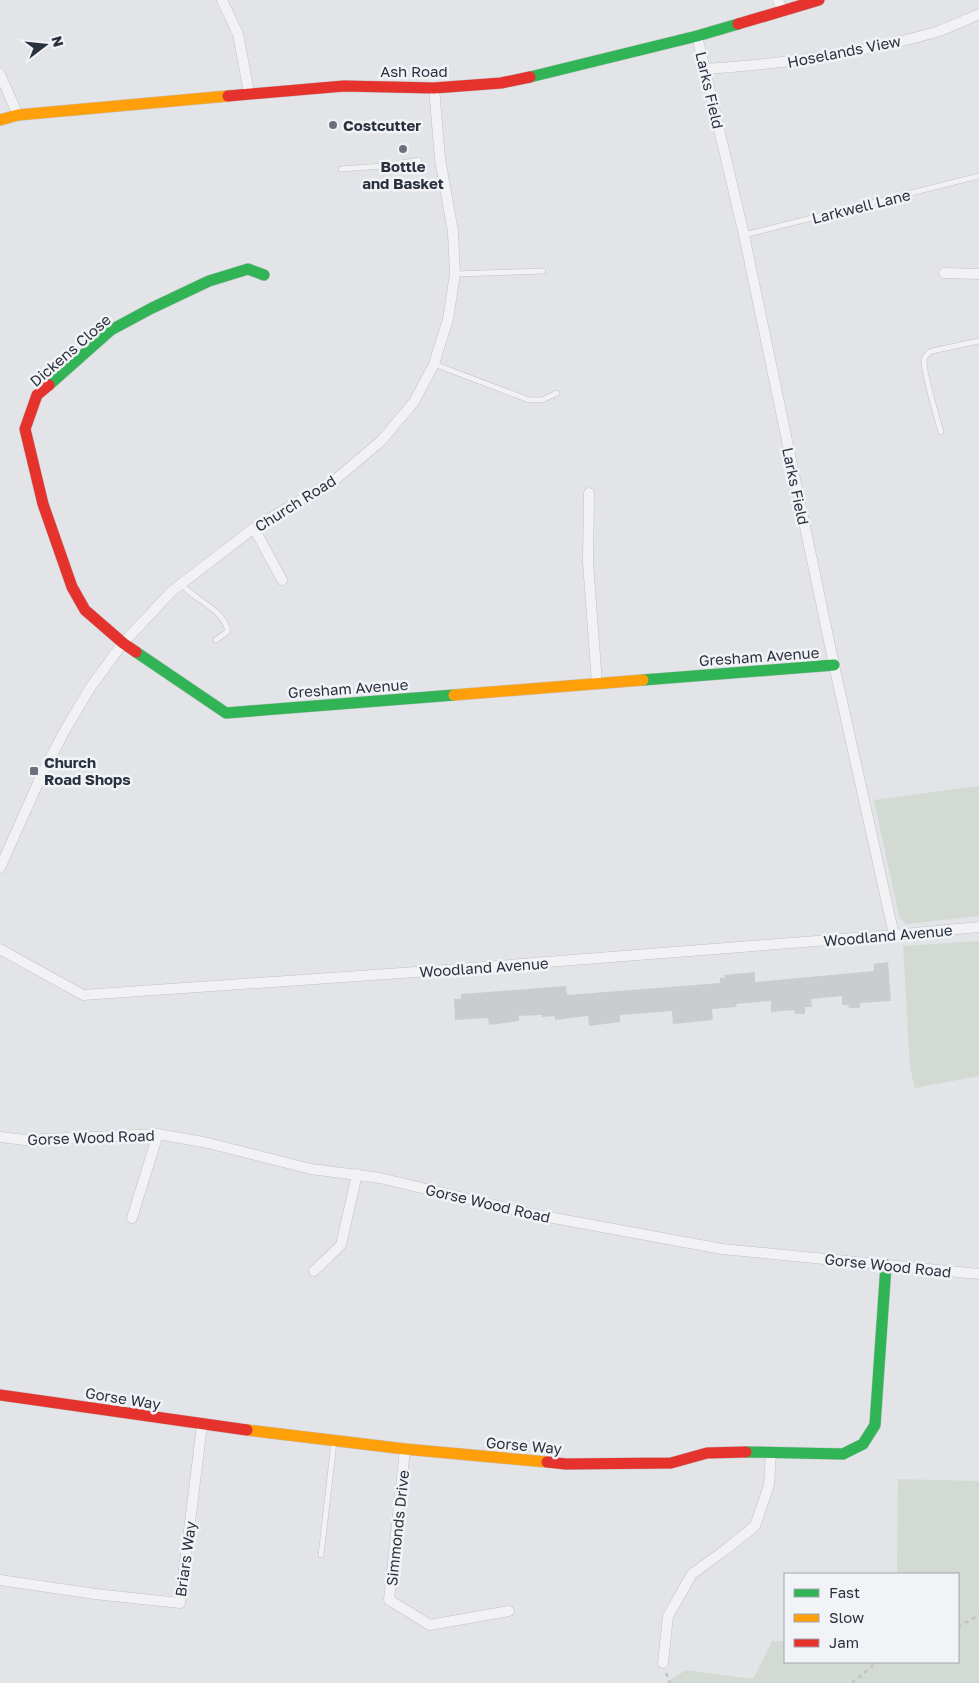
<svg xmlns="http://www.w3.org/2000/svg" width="979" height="1683" viewBox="0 0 979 1683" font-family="'Golos Text',sans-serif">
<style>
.green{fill:#d3dad3}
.building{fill:#cbcccf}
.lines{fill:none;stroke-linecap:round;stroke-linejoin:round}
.lane-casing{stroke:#c1c2c5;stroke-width:6}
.street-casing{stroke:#c1c2c5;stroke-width:11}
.fast-casing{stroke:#c1c2c5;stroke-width:12}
.slow-casing{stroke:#c1c2c5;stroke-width:12}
.jam-casing{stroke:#c1c2c5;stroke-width:12}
.path{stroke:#c2c3c7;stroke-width:2.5;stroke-dasharray:4 4;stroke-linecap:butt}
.lane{stroke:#f2f2f4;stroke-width:5}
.street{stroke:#f2f2f4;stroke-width:10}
.fast{stroke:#30b455;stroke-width:11}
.slow{stroke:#ff9f0a;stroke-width:11}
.jam{stroke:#e5322d;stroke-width:11}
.poi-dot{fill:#6b707a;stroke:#f1f3f6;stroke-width:2}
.labels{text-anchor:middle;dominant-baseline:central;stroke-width:5;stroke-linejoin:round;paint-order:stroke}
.street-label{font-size:15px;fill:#2b323f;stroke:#f1f3f6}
.poi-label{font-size:15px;font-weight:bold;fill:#2b323f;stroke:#f1f3f6;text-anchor:start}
</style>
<rect width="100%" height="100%" fill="#e2e4e7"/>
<path class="green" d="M979 786V916L906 924 899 916 874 800Z
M979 941V1076L915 1088 910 1068 903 946Z
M898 1479 979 1481V1683H665L686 1670 753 1679 772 1641H785V1662H958V1574H897Z"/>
<path class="building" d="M888 962 891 1001 860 1003V1008H849L848 1005H842V996L811 999 812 1007H805V1014H795L794 1010 771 1012V1001L736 1004 737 1007 712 1009 713 1020 673 1024 672 1011 620 1015V1022L589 1026 588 1016 555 1020V1016L542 1017V1015L519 1016V1021L489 1025 488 1018 455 1020 454 999H461V994L566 986 567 995 720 983V978H725L724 975 755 972V982L766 981 874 971V964Z"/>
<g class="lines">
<defs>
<path id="lane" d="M341 169 384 166 419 160
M744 235 979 176
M455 274 543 271
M434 364 529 400H542L557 393
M941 432C937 418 923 371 924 360 925 355 928 353 932 351L979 341
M181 584C197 602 222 608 228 631L216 640
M321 1555 334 1442"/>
<path id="street" d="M222 0 238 34 249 93
M778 0 782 10
M697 36 744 235 834 665 894 935
M705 69C781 64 863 53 936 32 951 27 965 20 979 14
M0 74 18 115
M944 273 979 274
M589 493 588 562 597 684
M254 528 282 580
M0 868 42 774 65 730 90 688 123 643 172 591 254 528 336 479 381 441 414 402 434 364 448 319 455 274 453 232 440 159 434 88
M0 949 83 995 445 970 894 935 979 927
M0 1137 25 1140 158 1134 208 1143 311 1169 380 1178 532 1214 722 1249 979 1274
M132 1218 158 1134
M314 1271 341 1245 357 1174
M405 1449 389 1600 430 1625 509 1611
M0 1580 95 1594 180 1603 202 1425
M663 1663 668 1616 692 1574 725 1550 755 1526 769 1485 771 1452"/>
<path id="fast" d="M530 77 697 36 738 24
M49 385 111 330 152 308 209 281 248 269 264 275
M136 652 226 713 454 695
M643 680 834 665
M746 1452 843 1454 863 1444 875 1425 886 1265"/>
<path id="slow" d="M0 120 18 115 228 96
M454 695 643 680
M247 1430 405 1449 547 1462"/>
<path id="jam" d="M738 24 819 0
M228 96 344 86 434 88 501 83 530 77
M49 385 37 395 25 429 43 504 72 587 85 610 123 643 136 652
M0 1395 247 1430
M547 1462 566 1464 671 1463 707 1453 746 1452"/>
</defs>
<use href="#lane" class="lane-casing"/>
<use href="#street" class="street-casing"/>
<use href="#fast" class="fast-casing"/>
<use href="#slow" class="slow-casing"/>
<use href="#jam" class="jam-casing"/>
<path class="path" d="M958 1627 979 1615
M666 1673 670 1683
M852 1683 877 1662"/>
<use href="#lane" class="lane"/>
<use href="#street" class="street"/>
<use href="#fast" class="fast"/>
<use href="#slow" class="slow"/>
<use href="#jam" class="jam"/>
</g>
<g class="poi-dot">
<circle cx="333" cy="125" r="5"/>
<circle cx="403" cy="149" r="5"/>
<rect x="29" y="766" width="10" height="10" rx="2.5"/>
</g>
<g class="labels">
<g class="street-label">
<text transform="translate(844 51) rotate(-11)">Hoselands View</text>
<text x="414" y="71">Ash Road</text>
<text transform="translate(710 90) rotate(77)">Larks Field</text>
<text transform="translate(861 206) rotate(-14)">Larkwell Lane</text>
<text transform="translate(70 350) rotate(-41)">Dickens Close</text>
<text transform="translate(796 486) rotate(78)">Larks Field</text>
<text transform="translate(295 503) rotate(-32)">Church Road</text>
<text transform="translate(759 656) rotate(-4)">Gresham Avenue</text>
<text transform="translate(348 688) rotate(-4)">Gresham Avenue</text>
<text transform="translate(888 935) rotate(-5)">Woodland Avenue</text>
<text transform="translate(484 967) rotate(-4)">Woodland Avenue</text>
<text transform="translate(91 1137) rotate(-2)">Gorse Wood Road</text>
<text transform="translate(488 1203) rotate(13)">Gorse Wood Road</text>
<text transform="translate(888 1265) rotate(6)">Gorse Wood Road</text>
<text transform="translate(123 1398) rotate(9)">Gorse Way</text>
<text transform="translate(524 1445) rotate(5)">Gorse Way</text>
<text transform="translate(397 1528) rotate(-84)">Simmonds Drive</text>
<text transform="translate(185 1559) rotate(-82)">Briars Way</text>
</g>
<g class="poi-label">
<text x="343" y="125">Costcutter</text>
<text x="403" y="166" text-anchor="middle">Bottle<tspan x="403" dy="17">and Basket</tspan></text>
<text x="44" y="762">Church<tspan x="44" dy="17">Road Shops</tspan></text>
</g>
</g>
<rect x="784" y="1573" width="175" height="90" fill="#f1f3f6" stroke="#a2a6ad"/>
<rect x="794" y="1589" width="25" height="8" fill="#30b455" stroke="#a2a6ad"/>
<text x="829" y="1598" font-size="15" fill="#2b323f">Fast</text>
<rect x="794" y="1614" width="25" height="8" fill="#ff9f0a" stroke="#a2a6ad"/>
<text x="829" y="1623" font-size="15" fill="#2b323f">Slow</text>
<rect x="794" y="1639" width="25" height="8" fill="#e5322d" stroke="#a2a6ad"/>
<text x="829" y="1648" font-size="15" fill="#2b323f">Jam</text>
<g transform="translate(45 45) rotate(74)" stroke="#f1f3f6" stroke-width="4" paint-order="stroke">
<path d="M0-4L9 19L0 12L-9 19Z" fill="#2b323f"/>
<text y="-8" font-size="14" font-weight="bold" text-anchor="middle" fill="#2b323f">N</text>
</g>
</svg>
